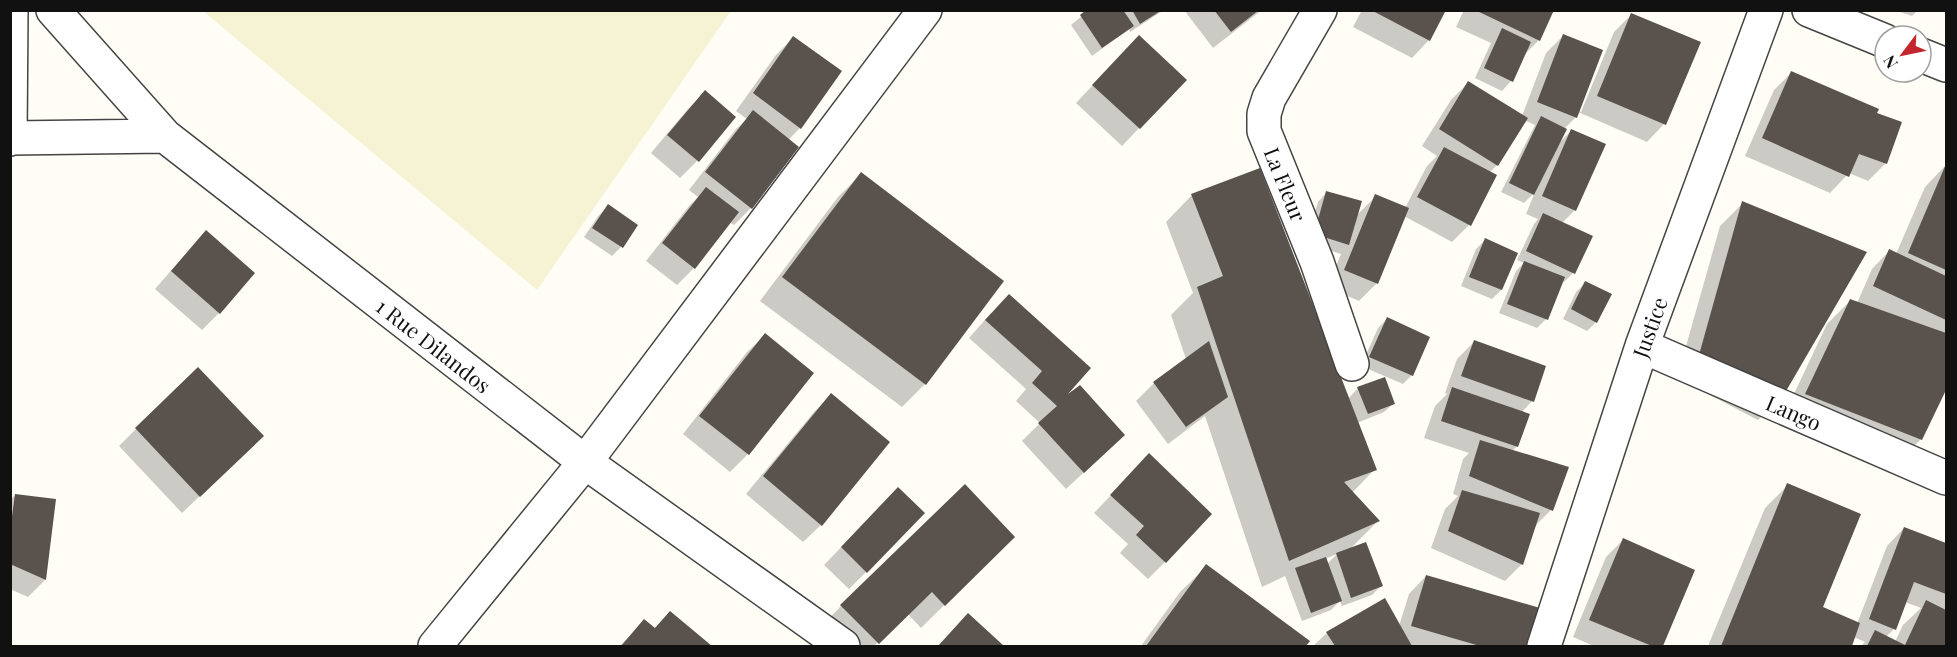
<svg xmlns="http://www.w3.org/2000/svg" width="1957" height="657" viewBox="0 0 1957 657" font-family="'Playfair Display',serif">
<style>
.farmland{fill:#f6f3d4}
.shadow{fill:#0003;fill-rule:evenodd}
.building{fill:#5a524d}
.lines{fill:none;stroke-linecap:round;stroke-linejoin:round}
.minor-casing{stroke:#444;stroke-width:36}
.minor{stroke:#fff;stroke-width:33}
.labels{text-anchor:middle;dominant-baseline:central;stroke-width:6;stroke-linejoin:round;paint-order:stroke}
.street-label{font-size:21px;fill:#111;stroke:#fff}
</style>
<rect width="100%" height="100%" fill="#fffdf5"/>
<path class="farmland" d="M203 11H731L537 290Z"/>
<path class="shadow" d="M1089 10H1164L1130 32 1129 29 1092 56 1071 25Z
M1184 10H1262L1213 48Z
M1362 10H1444L1429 40 1412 58 1353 27Z
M1464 10H1553L1538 41 1523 56 1511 81 1502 91 1475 78 1491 43 1456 27Z
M1894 10H1918L1912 16Z
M1631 15 1664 124 1647 142 1578 112 1576 117 1564 129 1558 144 1571 131 1575 210 1562 223 1573 273 1564 282 1562 281 1546 319 1537 328 1499 313 1516 271 1524 263 1517 260 1534 224 1538 219 1526 214 1535 192 1524 203 1501 192 1535 125 1524 120 1497 165 1489 173 1469 225 1452 242 1404 216 1376 284 1359 301 1327 287 1341 254 1305 243 1318 202 1327 192 1357 215 1376 196 1405 208 1427 166 1437 156 1422 146 1451 100 1468 83 1522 116 1546 53 1563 36 1578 111 1581 112 1614 32Z
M793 38 800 128 788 140 751 208 734 225 729 222 694 268 677 285 646 261 689 206 698 197 689 190 736 129 747 119 736 111 776 55Z
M1122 54 1139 128 1122 146 1076 103Z
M1792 72 1875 114 1900 123 1885 164 1868 181 1849 173 1830 193 1745 156 1774 90Z
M705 92 734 117 697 161 680 178 651 153 687 110Z
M1946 165V387L1921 439 1898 462 1783 417 1827 324 1850 301 1857 303 1872 269 1889 251 1896 254 1925 187Z
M861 174 925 384 902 407 760 301 838 197Z
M1192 195 1348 399 1358 388 1394 403 1384 412 1357 423 1375 469 1352 493 1378 521 1349 550 1381 586 1372 595 1342 606 1340 601 1331 610 1302 621 1285 576 1262 587 1205 416 1168 444 1136 401 1154 383 1186 359 1171 315 1193 293 1166 222ZM1337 554 1327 564 1325 559Z
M1743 203 1781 397 1758 420 1677 378 1720 226Z
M608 206 621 247 612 256 584 237 599 215Z
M1485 240 1501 290 1492 299 1461 286 1476 249Z
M189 250 219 313 202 330 155 289Z
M1585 283 1596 322 1587 331 1563 319 1576 292Z
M991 313 1065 396 1106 452 1066 489 1022 441 1040 423 1016 401 1026 389 969 338Z
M1387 319 1412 375 1403 384 1361 366 1378 328Z
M765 335 812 373 748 454 730 472 683 434 747 352Z
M1474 342 1532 401 1521 413 1517 446 1512 451 1551 510 1534 527 1522 564 1505 581 1431 548 1445 509 1458 496 1453 494 1463 459 1469 453 1424 438 1435 406 1447 394 1445 393 1457 359Z
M831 395 821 525 803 542 746 494 814 412Z
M136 429 245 453 182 513 119 446Z
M1132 473 1165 562 1148 579 1120 553 1128 544 1094 513Z
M1788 485 1821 608 1857 624 1887 546 1904 528 1946 544V646H1861L1865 642 1854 637 1850 646H1708L1765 508ZM1905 602 1921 608 1903 625 1895 642 1886 637 1894 629Z
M15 495 54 500 45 580 28 597 10 589V500Z
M881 506 866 572 849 589 824 565Z
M1013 537 921 628 908 614 874 646H836L819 629 841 606Z
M1623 540 1693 570 1662 646H1594L1573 637 1606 557Z
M1207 566 1308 641 1304 646H1141L1180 592Z
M1426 576 1538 609 1527 646H1313L1327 633 1399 626 1409 594Z
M670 613 710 646H620L645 621 654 629Z
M968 616 1001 646H938Z"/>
<path class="building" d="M1086 10H1123L1134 26 1102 48 1080 15Z
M1132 10H1162L1140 24Z
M1214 10H1259L1231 32Z
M1371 10H1446L1430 41Z
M1475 10H1554L1540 41Z
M1631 13 1701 42 1666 125 1597 96Z
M1502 28 1531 42 1513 82 1484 68Z
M1563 34 1603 50 1577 118 1537 102Z
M1139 35 1187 80 1140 129 1092 85Z
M793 36 842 71 801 129 753 93Z
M1791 71 1879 109 1877 113 1902 122 1887 164 1859 154 1849 177 1762 138Z
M1468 81 1528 118 1498 166 1439 129Z
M705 90 736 117 699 162 667 135Z
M753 110 799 147 752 209 705 172Z
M1541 116 1567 129 1534 195 1509 183Z
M1571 129 1606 144 1576 211 1542 196Z
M1444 147 1497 175 1471 226 1417 197Z
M1946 164V270L1908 253Z
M1260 168 1377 470 1344 482 1380 521 1289 561 1197 287 1223 276 1191 194Z
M861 172 1004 281 926 385 782 277Z
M706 187 739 212 695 269 662 243Z
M1326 191 1362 201 1349 245 1314 234Z
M1375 194 1409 208 1378 284 1344 270Z
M1742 201 1867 252 1782 398 1699 355Z
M608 204 638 225 623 248 592 228Z
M1543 213 1593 236 1575 274 1526 251Z
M206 230 255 273 220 314 171 271Z
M1485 238 1518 253 1502 290 1469 277Z
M1889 249 1946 276V320L1873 286Z
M1524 261 1565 277 1548 320 1507 304Z
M1585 281 1612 294 1597 323 1571 309Z
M1009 294 1091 368 1068 394 1080 385 1125 435 1084 473 1038 423 1057 406 1032 383 1042 371 985 320Z
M1850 299 1946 333V390L1922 440 1805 394Z
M1387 317 1430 337 1413 376 1369 357Z
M765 333 814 373 749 455 699 416Z
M1474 340 1546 366 1534 402 1461 376Z
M1209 341 1228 397 1186 427 1153 382Z
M198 367 264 436 200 497 135 428Z
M1385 377 1395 404 1368 414 1357 387Z
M1452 387 1530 414 1518 447 1441 421Z
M831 393 890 442 822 526 763 476Z
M1480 440 1569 467 1553 511 1469 476Z
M1149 453 1212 514 1166 563 1136 535 1144 526 1110 495Z
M1787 483 1861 514 1823 607 1860 623 1852 646H1721Z
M965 484 1015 537 945 606 932 592 879 644 840 605Z
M898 487 925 513 867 573 841 547Z
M1462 490 1540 513 1523 565 1448 531Z
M15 494 56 499 46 580 10 564V531Z
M1904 527 1946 543V594L1914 582 1896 630 1869 619Z
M1623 538 1695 570 1663 646H1652L1589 620Z
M1366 542 1383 586 1351 598 1336 553Z
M1326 557 1342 601 1311 613 1295 568Z
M1206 564 1310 641 1306 646H1146Z
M1426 575 1540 608 1529 646H1480L1411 626Z
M1385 598 1412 646H1335L1326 632Z
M1926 600 1946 610V646H1867L1875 630 1905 645Z
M670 611 712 646H621L644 619 655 628Z
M968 613 1004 646H938Z"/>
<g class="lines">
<defs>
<path id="minor" d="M53 10 165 136 585 462 843 646
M1320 10 1269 98 1264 114V131L1317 262 1352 364
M1809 10 1885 41
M1921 55 1946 65
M11 138 165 136
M10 139 11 10
M1642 346 1946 478
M435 646 585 462 925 10
M1544 646 1642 346 1766 10"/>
</defs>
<use href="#minor" class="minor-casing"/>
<use href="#minor" class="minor"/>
</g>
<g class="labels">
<g class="street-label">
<text transform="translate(1286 184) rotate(68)">La Fleur</text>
<text transform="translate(1649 327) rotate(-70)">Justice</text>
<text transform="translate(434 345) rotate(38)">1 Rue Dilandos</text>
<text transform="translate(1794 412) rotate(23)">Lango</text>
</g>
</g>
<rect width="1957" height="657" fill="none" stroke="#111111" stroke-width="24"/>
<g transform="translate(1903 54) rotate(238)"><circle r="28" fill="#ffffff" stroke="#a0a0a0" stroke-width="1.5"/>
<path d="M0-4.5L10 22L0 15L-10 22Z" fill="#c4262e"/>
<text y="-9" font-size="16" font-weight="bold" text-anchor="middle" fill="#111111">N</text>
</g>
</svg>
